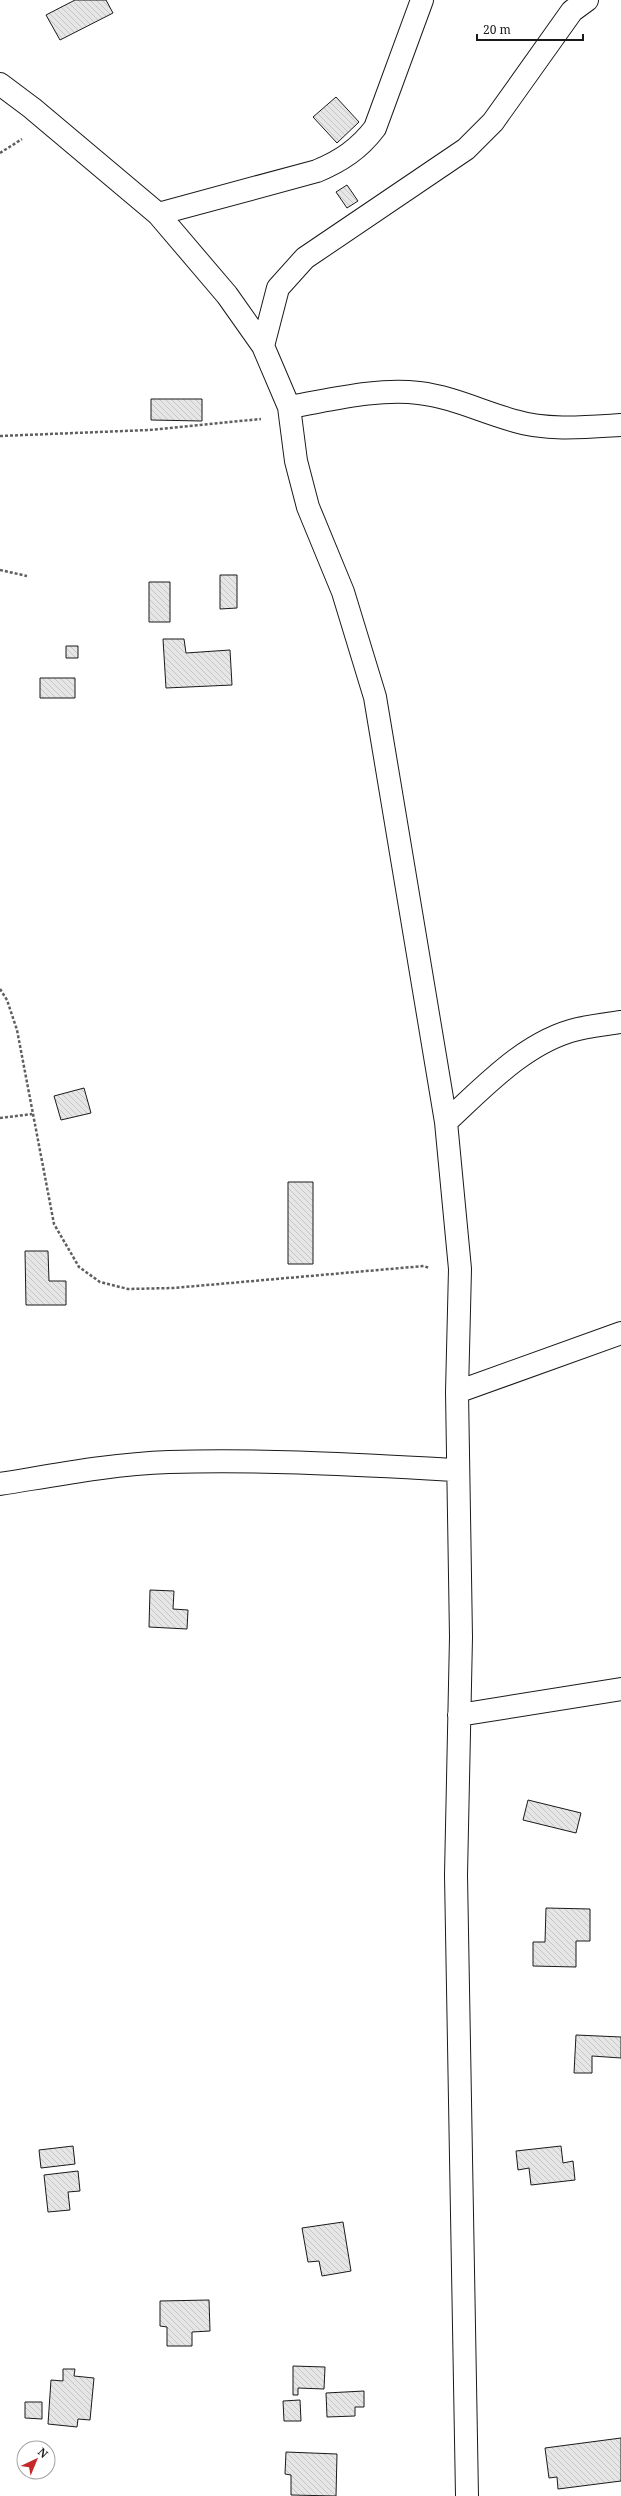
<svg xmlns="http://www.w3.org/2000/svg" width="621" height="2496" viewBox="0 0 621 2496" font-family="'Noto Serif',serif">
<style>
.building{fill:url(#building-back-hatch);stroke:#1a1a1a}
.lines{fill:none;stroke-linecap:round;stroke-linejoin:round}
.street-casing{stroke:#1a1a1a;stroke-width:24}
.path{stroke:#5f5f5f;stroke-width:2.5;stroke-dasharray:3 2;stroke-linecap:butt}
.street{stroke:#fff;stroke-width:22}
</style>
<defs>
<pattern id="building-back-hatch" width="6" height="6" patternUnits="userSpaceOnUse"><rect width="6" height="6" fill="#e6e6e6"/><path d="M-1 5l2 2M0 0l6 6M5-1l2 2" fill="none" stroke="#c5c5c5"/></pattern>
</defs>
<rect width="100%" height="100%" fill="#fff"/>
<path class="building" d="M75 0H106L113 13 60 40 46 15Z
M336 97 359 122 337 143 313 117Z
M347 185 358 201 347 208 336 192Z
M151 399H202V421L151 420Z
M220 575H237V608L220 609Z
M149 582H170V622H149Z
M163 639H184L186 653 230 650 232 685 166 688Z
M66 646H78V658H66Z
M40 678H75V698H40Z
M84 1088 91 1113 61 1120 54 1096Z
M288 1182H313V1264H288Z
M25 1251H48L49 1281H66V1305H26Z
M150 1590 174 1591 173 1609 188 1610 187 1629 149 1627Z
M528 1800 581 1813 576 1833 523 1820Z
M546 1908 590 1909V1941H576V1967L533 1966V1942H545Z
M576 2035 621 2037V2058L592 2056V2073H574Z
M73 2146 75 2164 41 2168 39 2150Z
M561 2146 563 2163 573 2161 575 2180 531 2185 529 2168 518 2170 516 2151Z
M78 2171 80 2191 68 2192 70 2210 48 2212 44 2175Z
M343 2222 351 2271 322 2276 319 2261 308 2262 302 2228Z
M209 2300 210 2331 192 2332V2346H167V2327L160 2326V2301Z
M293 2366 325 2367 324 2389 298 2388V2395H293Z
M63 2369H75L74 2376 94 2378 90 2420 78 2419 77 2427 48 2424 51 2380 63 2381Z
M364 2391V2407H355V2416L327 2417 326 2393Z
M300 2400 301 2421H284L283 2401Z
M25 2402H42V2419L25 2418Z
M621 2438V2481L558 2489 557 2477 549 2478 545 2448Z
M286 2452 337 2454 336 2496 291 2495V2475L285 2474Z"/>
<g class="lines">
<defs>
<path id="street" d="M0 84 32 108 158 214 227 295 263 346 289 407 296 461 308 507 343 592 375 697 446 1122 460 1269 457 1392 461 1637 456 1875 467 2496
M158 214 317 171C341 161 359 149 375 128L422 0
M263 346 278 288 305 258 466 149 493 122 572 11 587 0
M289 407C331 400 376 388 419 393 453 397 482 412 515 421 547 431 588 427 621 425
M446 1122C484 1087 526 1041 578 1029 592 1026 607 1024 621 1022
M457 1392 621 1333
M0 1484C56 1475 112 1464 169 1462 265 1459 361 1465 457 1470
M459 1715 621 1689"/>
</defs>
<use href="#street" class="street-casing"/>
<path class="path" d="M0 153 22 139
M0 436 149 430 261 419
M0 570 27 576
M0 989 7 1000 17 1030 54 1224 79 1267 100 1282 128 1289 173 1288 424 1266 429 1268
M0 1118 32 1114"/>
<use href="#street" class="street"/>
</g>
<g transform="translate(36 2460) rotate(44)"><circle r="19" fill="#ffffff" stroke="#a3a3a3"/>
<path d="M0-3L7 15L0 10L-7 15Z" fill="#c62828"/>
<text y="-6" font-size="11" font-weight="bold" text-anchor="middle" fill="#1a1a1a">N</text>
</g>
<path d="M477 34v6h106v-6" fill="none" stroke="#1a1a1a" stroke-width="2"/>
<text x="483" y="34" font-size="12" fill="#1a1a1a" stroke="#ffffff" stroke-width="3" paint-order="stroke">20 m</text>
</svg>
